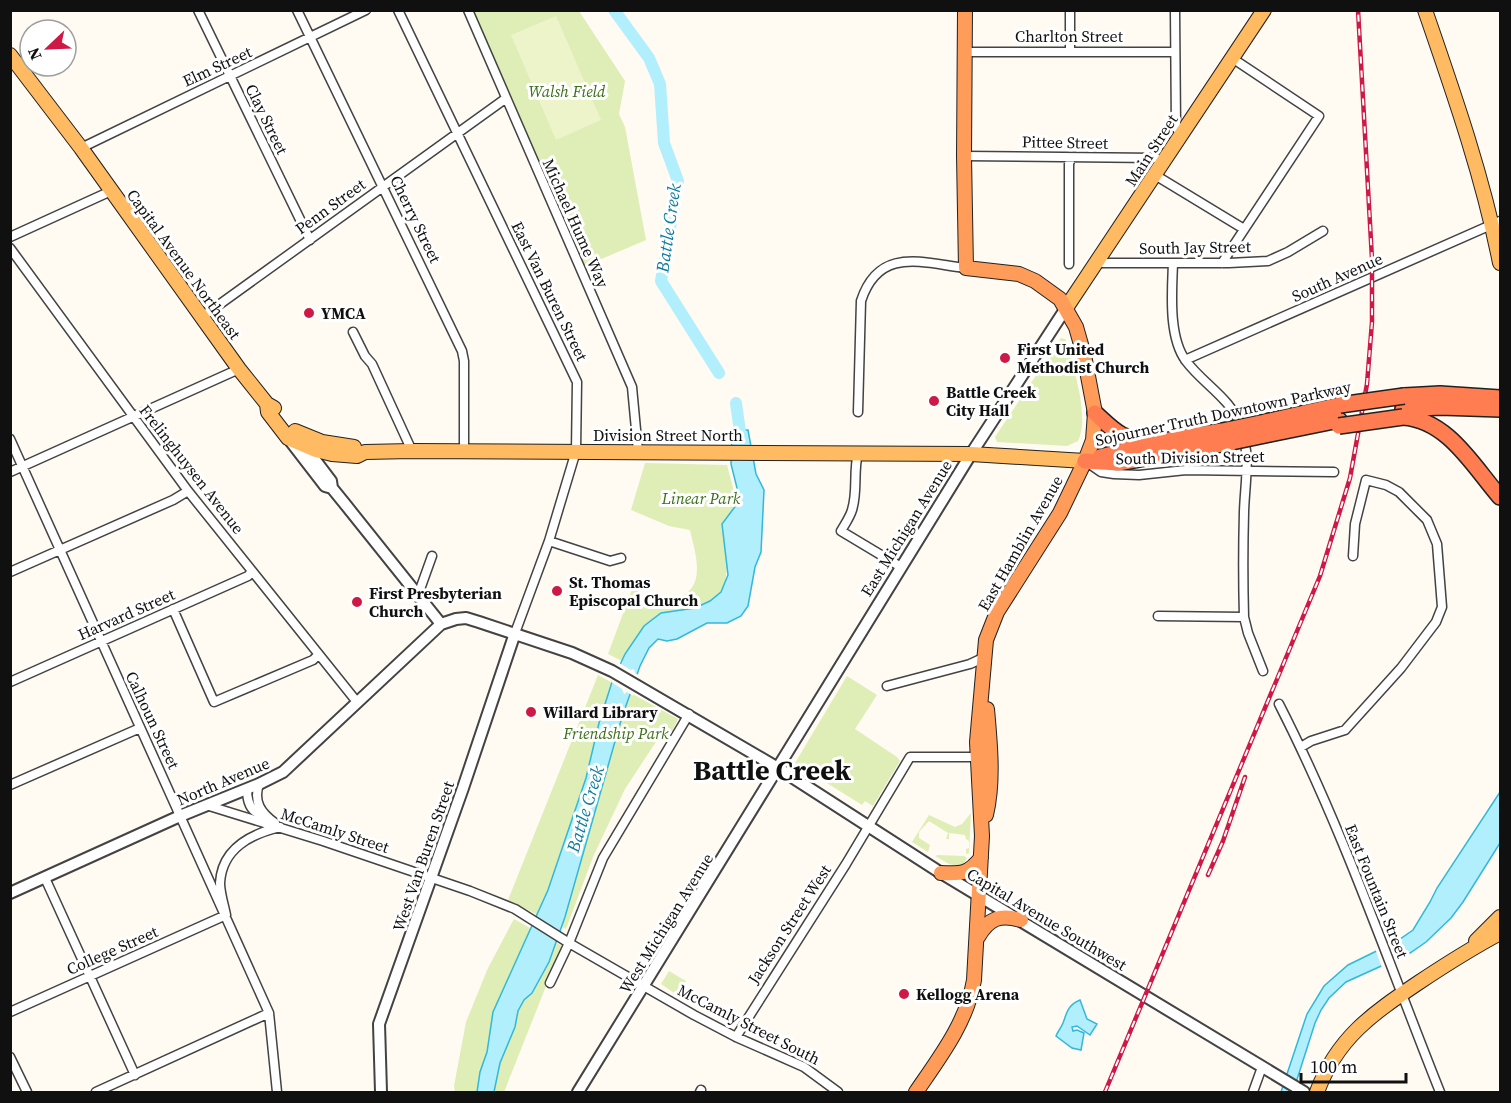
<svg xmlns="http://www.w3.org/2000/svg" width="1511" height="1103" viewBox="0 0 1511 1103" font-family="'Source Serif 4',serif">
<style>
.green{fill:#dfeeb7}
.pitch{fill:#eef4ca}
.water{fill:#b2effc;stroke:#31b8da;stroke-width:1.5}
.pier{fill:#fffaf2}
.lines{fill:none;stroke-linecap:round;stroke-linejoin:round}
.river{stroke:#b2effc;stroke-width:12}
.minor-casing{stroke:#434343;stroke-width:11}
.tertiary-casing{stroke:#434343;stroke-width:14}
.primary-casing{stroke:#212121;stroke-width:16}
.trunk-casing{stroke:#212121;stroke-width:16}
.motorway-casing{stroke:#212121;stroke-width:18}
.minor{stroke:#fff;stroke-width:8}
.tertiary{stroke:#fff;stroke-width:10}
.primary{stroke:#ffba62;stroke-width:14}
.trunk{stroke:#ff9c59;stroke-width:14}
.motorway{stroke:#ff7d50;stroke-width:15}
.rail-casing{stroke:#ce1946;stroke-width:4.5}
.rail{stroke:#fff;stroke-width:2;stroke-dasharray:7;stroke-linecap:butt}
.motorway-bridge-casing{stroke:#212121;stroke-width:18;stroke-linecap:butt}
.motorway-bridge{stroke:#ff7d50;stroke-width:15}
.poi-dot{fill:#ce1946;stroke:#fff;stroke-width:2}
.labels{text-anchor:middle;dominant-baseline:central;stroke-width:6;stroke-linejoin:round;paint-order:stroke}
.street-label{font-size:16px;fill:#101010;stroke:#fff}
.park-label{font-size:16px;font-style:italic;fill:#3c6f18;stroke:#fff}
.poi-label{font-size:16px;font-weight:bold;fill:#101010;stroke:#fff;text-anchor:start}
.water-label{font-size:18px;font-style:italic;fill:#0c7c9f;stroke:#fff}
.town-label{font-size:28px;font-weight:bold;fill:#101010;stroke:#fff}
</style>
<rect width="100%" height="100%" fill="#fffaf2"/>
<path class="green" d="M473 11H579L625 81 619 114 625 127 646 240 585 266Z
M1061 338 1065 339 1067 342C1073 367 1090 417 1078 441L1067 446 997 442 995 437Z
M645 463 727 465 736 499 725 583 717 602 656 623 622 661 608 654 634 584 644 601 657 607C666 603 680 599 687 593 705 578 694 549 690 530L669 526 631 510Z
M598 675 678 719 672 731H663L625 789 593 857 566 929 508 900Z
M847 676 877 695 855 729 897 757 900 761 873 806 865 801 862 805 795 763Z
M971 813 969 853 966 854V849L969 848V841L966 839 965 835 949 833V839H946L948 833 929 821 919 832V838L930 845 928 852 912 842 929 815 955 827 962 824Z
M938 855 964 856 967 858 964 863 958 866 949 864 935 856Z
M514 919 562 946 504 1092H455L454 1086 466 1022 488 968Z
M669 971 686 981 677 995 661 984Z"/>
<path class="pitch" d="M556 16 601 120 556 140 511 35Z"/>
<path class="water" d="M732 430H748L756 474 764 490 761 552 755 567 748 606 741 616 727 623H707L677 639 667 641 658 639 649 648 640 666 622 717 565 917 549 962 532 993 524 1000 518 1011 515 1027 500 1063 494 1092H477L480 1072 487 1052 493 1012 548 890 586 778 599 723 612 682 625 654 644 626 661 613 695 608 710 601 721 592 728 575 722 524 740 500 731 464Z
M1500 792V843L1463 902 1451 918 1426 942 1410 953 1346 982 1329 998 1321 1010 1315 1023 1293 1092H1281L1307 1014 1324 986 1348 965 1397 941 1413 930 1430 902 1437 888Z
M1080 1000 1087 1019 1097 1024 1090 1035 1077 1026 1072 1027 1073 1031 1077 1030 1084 1033 1081 1050 1072 1048 1056 1036C1058 1031 1061 1028 1063 1023 1067 1012 1068 1005 1080 1000Z"/>
<path class="pier" d="M619 663 631 670 634 669 635 673 640 676 633 696 627 692 624 694 622 689 611 682Z
M1393 941 1401 960 1382 968 1375 948Z"/>
<g class="lines">
<path class="river" d="M614 10 649 58 660 84 664 143 678 181 661 281 719 373
M736 403 742 446"/>
<defs>
<path id="minor" d="M198 10 310 240
M297 10 462 351 464 361V450
M398 10 577 382 576 451 549 541 515 633
M468 10 632 387 638 451
M1175 10 1176 128 1182 134
M1070 51V10
M964 52H1174
M81 148 366 10
M964 156 1156 158 1164 162
M1155 175 1244 229
M10 237 111 191
M10 248 188 491 357 702
M1096 263H1229L1268 261 1288 252 1323 231
M1173 263C1172 291 1168 337 1186 361 1203 384 1231 398 1241 427 1251 458 1245 481 1244 512 1243 547 1243 582 1244 617L1248 633 1263 671
M1222 263 1319 116 1232 58
M1069 264V164L1071 158
M202 317 505 99
M353 332 365 356 372 364 412 451
M1185 360 1500 221
M858 412 861 301C879 246 922 263 966 268
M10 439 269 1013 277 1092
M858 453C853 472 858 491 852 510 850 517 845 524 841 531L901 567
M1088 463 1101 472 1114 474 1139 475 1186 470 1334 472
M10 472 239 369
M549 541 610 561 621 558
M10 572 173 500 188 491
M418 595 432 556
M173 609 214 702 313 660 318 655
M1158 616 1244 617
M10 682 248 576 252 571
M887 686 970 664 983 658
M1279 704C1343 829 1388 962 1440 1092
M1301 747 1311 741 1345 730 1401 668 1436 622 1442 607 1437 544 1427 520 1399 492 1386 485 1366 480 1355 524 1353 556
M259 784C253 802 261 813 275 823
M10 785 140 728
M247 789C247 801 250 813 264 815
M206 805 323 841 470 891 515 909 569 943 694 1015 736 1037 804 1067 838 1092
M45 878 135 1075
M550 983 569 943 603 858 689 714
M10 1012 226 915C224 905 220 893 220 883 222 848 251 834 280 827
M736 1037 846 864 910 757H982
M10 1057 27 1092
M96 1092 269 1013
M700 1092 701 1090
M1253 1092 1262 1067"/>
<path id="tertiary" d="M288 438 325 486 332 488 345 504 441 624
M303 444 331 481 332 488
M10 893 180 816 259 784 283 772 441 624 456 619 466 618 479 622 572 653 612 671 778 768 941 873 1304 1092
M381 1092 379 1024 463 788 515 633
M578 1092 971 454 1066 308"/>
<path id="primary" d="M1425 10C1454 94 1483 177 1500 263
M10 55 81 148 239 369 267 404 274 408
M1066 308 1264 10
M267 404 268 412 288 438 316 450 332 454 357 456 365 452 412 451 971 454 1085 461
M295 431 322 442 354 447
M1476 941 1500 917
M1317 1092C1337 1038 1372 1014 1418 983 1445 965 1472 948 1500 933"/>
<path id="trunk" d="M986 815C994 781 990 743 987 709
M941 873C962 874 968 874 981 858
M978 937C989 918 1000 914 1021 920
M916 1092C940 1057 967 1022 974 980L982 836 977 742 986 640 997 612 1060 513 1085 461 1093 440 1095 413 1084 355 1076 327 1060 299 1035 281 1019 274 966 268 964 156 965 10"/>
<path id="motorway" d="M1404 396 1440 394 1500 398
M1403 409 1440 407 1500 409
M1095 413C1115 431 1121 440 1149 441
M1403 417C1448 420 1473 466 1500 497
M1265 422 1340 405
M1270 434 1339 420
M1100 457 1164 441 1222 431
M1085 461 1118 463 1227 443"/>
</defs>
<use href="#minor" class="minor-casing"/>
<use href="#tertiary" class="tertiary-casing"/>
<use href="#primary" class="primary-casing"/>
<use href="#trunk" class="trunk-casing"/>
<use href="#motorway" class="motorway-casing"/>
<use href="#minor" class="minor"/>
<use href="#tertiary" class="tertiary"/>
<use href="#primary" class="primary"/>
<use href="#trunk" class="trunk"/>
<use href="#motorway" class="motorway"/>
<defs>
<path id="rail" d="M1208 875 1223 841 1245 777
M1105 1092 1320 576 1350 478 1367 384 1372 322V259L1358 10"/>
</defs>
<use href="#rail" class="rail-casing"/>
<use href="#rail" class="rail"/>
<defs>
<path id="motorway-bridge" d="M1340 405 1404 396
M1339 426 1403 417
M1222 431 1265 422
M1227 443 1270 434"/>
</defs>
<use href="#motorway-bridge" class="motorway-bridge-casing"/>
<use href="#motorway-bridge" class="motorway-bridge"/>
</g>
<g class="poi-dot">
<circle cx="309" cy="313" r="6"/>
<circle cx="1005" cy="358" r="6"/>
<circle cx="934" cy="401" r="6"/>
<circle cx="557" cy="591" r="6"/>
<circle cx="357" cy="602" r="6"/>
<circle cx="531" cy="712" r="6"/>
<circle cx="904" cy="994" r="6"/>
</g>
<g class="labels">
<g class="street-label">
<text x="1069" y="36">Charlton Street</text>
<text transform="translate(217 66) rotate(-25)">Elm Street</text>
<text transform="translate(267 119) rotate(64)">Clay Street</text>
<text transform="translate(1065 142) rotate(1)">Pittee Street</text>
<text transform="translate(1151 150) rotate(-57)">Main Street</text>
<text transform="translate(330 206) rotate(-36)">Penn Street</text>
<text transform="translate(416 219) rotate(64)">Cherry Street</text>
<text transform="translate(576 223) rotate(66)">Michael Hume Way</text>
<text transform="translate(1195 247) rotate(-1)">South Jay Street</text>
<text transform="translate(184 264) rotate(54)">Capital Avenue Northeast</text>
<text transform="translate(1337 277) rotate(-24)">South Avenue</text>
<text transform="translate(550 291) rotate(64)">East Van Buren Street</text>
<text transform="translate(1223 413) rotate(-12)">Sojourner Truth Downtown Parkway</text>
<text x="668" y="435">Division Street North</text>
<text transform="translate(1190 457) rotate(-1)">South Division Street</text>
<text transform="translate(192 469) rotate(52)">Frelinghuysen Avenue</text>
<text transform="translate(906 528) rotate(-58)">East Michigan Avenue</text>
<text transform="translate(1020 543) rotate(-60)">East Hamblin Avenue</text>
<text transform="translate(126 614) rotate(-24)">Harvard Street</text>
<text transform="translate(153 720) rotate(65)">Calhoun Street</text>
<text transform="translate(223 781) rotate(-23)">North Avenue</text>
<text transform="translate(335 830) rotate(18)">McCamly Street</text>
<text transform="translate(423 856) rotate(-71)">West Van Buren Street</text>
<text transform="translate(1377 891) rotate(68)">East Fountain Street</text>
<text transform="translate(1047 919) rotate(31)">Capital Avenue Southwest</text>
<text transform="translate(666 923) rotate(-58)">West Michigan Avenue</text>
<text transform="translate(789 924) rotate(-57)">Jackson Street West</text>
<text transform="translate(112 950) rotate(-24)">College Street</text>
<text transform="translate(749 1024) rotate(27)">McCamly Street South</text>
</g>
<g class="park-label">
<text x="567" y="91">Walsh Field</text>
<text x="701" y="498">Linear Park</text>
<text x="616" y="733">Friendship Park</text>
</g>
<g class="poi-label">
<text x="321" y="313">YMCA</text>
<text x="1017" y="349">First United<tspan x="1017" dy="18">Methodist Church</tspan></text>
<text x="946" y="392">Battle Creek<tspan x="946" dy="18">City Hall</tspan></text>
<text x="569" y="582">St. Thomas<tspan x="569" dy="18">Episcopal Church</tspan></text>
<text x="369" y="593">First Presbyterian<tspan x="369" dy="18">Church</tspan></text>
<text x="543" y="712">Willard Library</text>
<text x="916" y="994">Kellogg Arena</text>
</g>
<g class="water-label">
<text transform="translate(668 228) rotate(-82)">Battle Creek</text>
<text transform="translate(585 809) rotate(-73)">Battle Creek</text>
</g>
<g class="town-label">
<text x="772" y="770">Battle Creek</text>
</g>
</g>
<rect width="1511" height="1103" fill="none" stroke="#101010" stroke-width="24"/>
<g transform="translate(48 48) rotate(247)"><circle r="28" fill="#ffffff" stroke="#9f9f9f" stroke-width="1.5"/>
<path d="M0-4.5L10 22L0 15L-10 22Z" fill="#ce1946"/>
<text y="-9" font-size="16" font-weight="bold" text-anchor="middle" fill="#101010">N</text>
</g>
<path d="M1301 1073v9h105v-9" fill="none" stroke="#101010" stroke-width="3"/>
<text x="1310" y="1073" font-size="18" fill="#101010" stroke="#ffffff" stroke-width="4.5" paint-order="stroke">100 m</text>
</svg>
